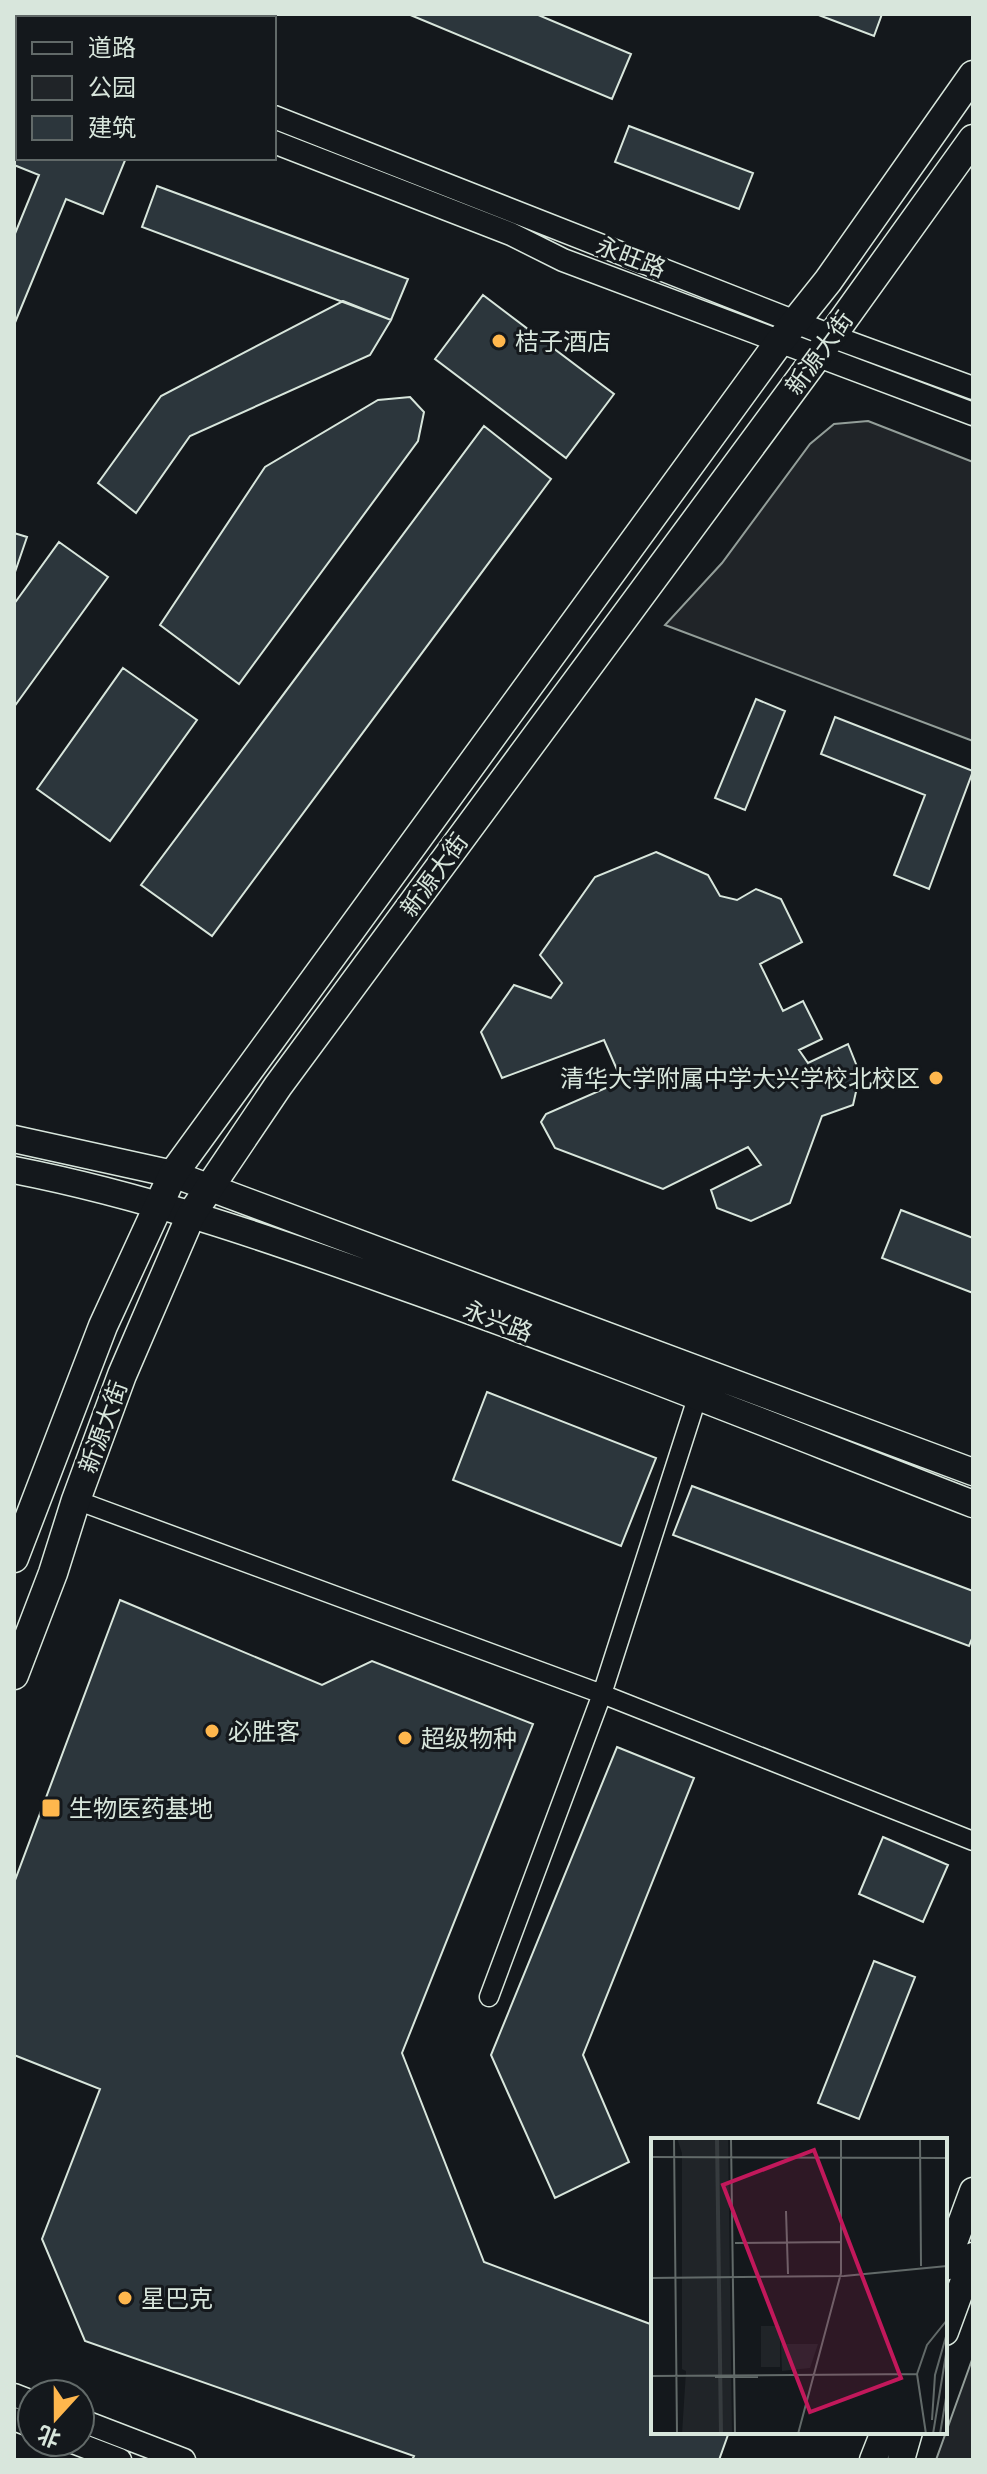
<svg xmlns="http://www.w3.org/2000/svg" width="987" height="2474" viewBox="0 0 987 2474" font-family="Ubuntu,'Noto Sans SC',sans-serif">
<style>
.green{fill:#202428;stroke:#939e99;stroke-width:2}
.building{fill:#2c363c;stroke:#d8e6dc;stroke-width:2}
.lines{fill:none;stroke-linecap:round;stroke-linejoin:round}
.minor-casing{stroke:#d8e6dc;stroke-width:21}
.tertiary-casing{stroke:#d8e6dc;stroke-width:25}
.secondary-casing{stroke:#d8e6dc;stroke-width:29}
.primary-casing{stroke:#d8e6dc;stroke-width:31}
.minor{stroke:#14181c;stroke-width:18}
.tertiary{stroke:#14181c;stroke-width:22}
.secondary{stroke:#14181c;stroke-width:26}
.primary{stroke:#14181c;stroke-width:28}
.poi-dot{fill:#ffb74d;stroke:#14181c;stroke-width:3}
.labels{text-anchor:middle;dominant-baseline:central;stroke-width:6;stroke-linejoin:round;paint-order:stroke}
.street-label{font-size:24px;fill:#d8e6dc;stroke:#14181c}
.poi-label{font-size:24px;fill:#d8e6dc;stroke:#14181c;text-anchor:start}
.inset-river{fill:none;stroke:#363b3e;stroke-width:4}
.inset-road{fill:none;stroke:#626a69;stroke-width:2}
.view{fill:#c2185b;fill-opacity:0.15;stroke:#c2185b;stroke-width:4}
.inset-edge{fill:none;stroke:#d8e6dc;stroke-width:4}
</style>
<rect width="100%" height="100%" fill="#14181c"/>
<path class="green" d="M868 421 973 462V741L665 625 722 563 810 444 834 424Z
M973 2357V2460H936Z"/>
<path class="building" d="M408 14H536L631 54 612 99Z
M816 14H882L874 36Z
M14 111 18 113V158H126L103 214 66 199 14 325V236L39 175 14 165Z
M629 126 753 173 739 209 615 162Z
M157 186 408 279 391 320 142 227Z
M483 295 614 394 566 458 435 359Z
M343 301 391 320 370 355 190 436 136 513 98 483 161 396Z
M410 397 424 412 418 441 239 684 160 625 265 467 378 400Z
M484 426 551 479 212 936 141 885Z
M14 533 27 537 14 575Z
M59 542 108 577 14 707V604Z
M123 668 197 720 110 841 37 789Z
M756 699 785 711 745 810 715 798Z
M835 717 973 771 929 889 894 875 925 795 821 754Z
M656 852 708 875 720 896 737 900 756 889 781 899 802 942 760 964 783 1011 803 1001 822 1039 799 1050 808 1063 848 1044 860 1074 853 1105 822 1116 790 1203 751 1221 717 1208 711 1190 761 1165 748 1147 663 1189 555 1148 541 1122 546 1114 622 1081 604 1040 502 1078 481 1032 514 985 551 998 562 983 540 955 595 877Z
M901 1210 973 1238V1293L882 1258Z
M487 1392 656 1458 621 1546 453 1480Z
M692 1486 973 1591V1636L969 1646 673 1535Z
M120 1600 322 1685 372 1661 533 1724 402 2053 484 2262 653 2325V2432H729L719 2460H412L414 2456 85 2341 42 2239 100 2089 14 2055V1883Z
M617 1747 694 1778 583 2055 629 2162 555 2198 491 2055Z
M883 1837 948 1865 923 1922 859 1894Z
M874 1961 915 1977 859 2119 818 2103Z"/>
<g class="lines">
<defs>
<path id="minor" d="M76 1500 602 1694 973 1841
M489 1997 602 1694 697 1398"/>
<path id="tertiary" d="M14 15 23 18
M14 41 18 43
M274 117 831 336 973 388
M274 142 511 234 563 260 973 414
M14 2395 32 2402
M14 2419 32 2426
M80 2420 184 2460
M73 2442 120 2460"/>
<path id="secondary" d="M14 1139 173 1174 973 1472
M14 1170C143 1195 267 1238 390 1282 586 1351 779 1429 973 1504
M945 2267 973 2191
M945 2332 973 2256
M873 2460 884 2432
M901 2460 909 2432"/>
<path id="primary" d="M14 1558 103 1326 173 1174 780 341 828 281 973 75
M14 1675 53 1573 76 1500 122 1375 191 1215 278 1086 818 355 973 139"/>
</defs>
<use href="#minor" class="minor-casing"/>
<use href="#tertiary" class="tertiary-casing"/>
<use href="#secondary" class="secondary-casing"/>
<use href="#primary" class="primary-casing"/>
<use href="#minor" class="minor"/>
<use href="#tertiary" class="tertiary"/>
<use href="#secondary" class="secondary"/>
<use href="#primary" class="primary"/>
</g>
<g class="poi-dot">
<circle cx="499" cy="341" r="8"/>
<circle cx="936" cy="1078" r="8"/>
<circle cx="212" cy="1731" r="8"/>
<circle cx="405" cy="1738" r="8"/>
<rect x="41" y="1798" width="20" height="20" rx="4"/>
<circle cx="125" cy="2298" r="8"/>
</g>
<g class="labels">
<g class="street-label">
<text transform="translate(631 257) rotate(21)">永旺路</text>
<text transform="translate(819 353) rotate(-54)">新源大街</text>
<text transform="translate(434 875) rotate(-54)">新源大街</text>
<text transform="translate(498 1321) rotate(21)">永兴路</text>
<text transform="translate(103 1427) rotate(-70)">新源大街</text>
</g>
<g class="poi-label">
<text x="515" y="341">桔子酒店</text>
<text x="920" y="1078" text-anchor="end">清华大学附属中学大兴学校北校区</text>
<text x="228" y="1731">必胜客</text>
<text x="421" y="1738">超级物种</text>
<text x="69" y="1808">生物医药基地</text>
<text x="141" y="2298">星巴克</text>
</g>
</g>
<g transform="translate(651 2138)">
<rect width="296" height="296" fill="#14181c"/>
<path d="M26 0H77L81 296H31L35 233 31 231V15ZM110 188H129V229H110ZM130 206H167L159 230 131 233Z" fill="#202428"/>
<path class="inset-river" d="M66 0 70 296"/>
<path class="inset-road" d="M23 0 26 296M80 0 84 296M269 0 270 128M0 19 296 20M135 73 137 136M84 105 189 104M0 140 193 138 296 128M0 238 266 236M64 239H107M281 282 284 237 296 195M147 296 190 135V0M275 296 266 236 276 207 296 182M282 296 296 210M289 296 296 254"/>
<path class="view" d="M163 12 250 240 159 274 72 47Z"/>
<rect width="296" height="296" class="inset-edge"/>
</g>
<rect width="987" height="2474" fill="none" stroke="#d8e6dc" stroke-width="32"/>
<rect x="16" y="16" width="260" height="144" fill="#14181c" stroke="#626a69" stroke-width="2"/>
<rect x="32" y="42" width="40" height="12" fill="#14181c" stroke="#626a69" stroke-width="2"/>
<text x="88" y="56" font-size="24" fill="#d8e6dc">道路</text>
<rect x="32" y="76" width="40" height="24" fill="#202428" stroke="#626a69" stroke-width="2"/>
<text x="88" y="96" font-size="24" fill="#d8e6dc">公园</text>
<rect x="32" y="116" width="40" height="24" fill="#2c363c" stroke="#626a69" stroke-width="2"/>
<text x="88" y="136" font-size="24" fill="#d8e6dc">建筑</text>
<g transform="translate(56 2418) rotate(201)"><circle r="38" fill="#14181c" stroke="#626a69" stroke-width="2"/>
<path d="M0-6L14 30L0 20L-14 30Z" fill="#ffb74d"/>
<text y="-12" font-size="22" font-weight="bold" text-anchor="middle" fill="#d8e6dc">北</text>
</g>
</svg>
